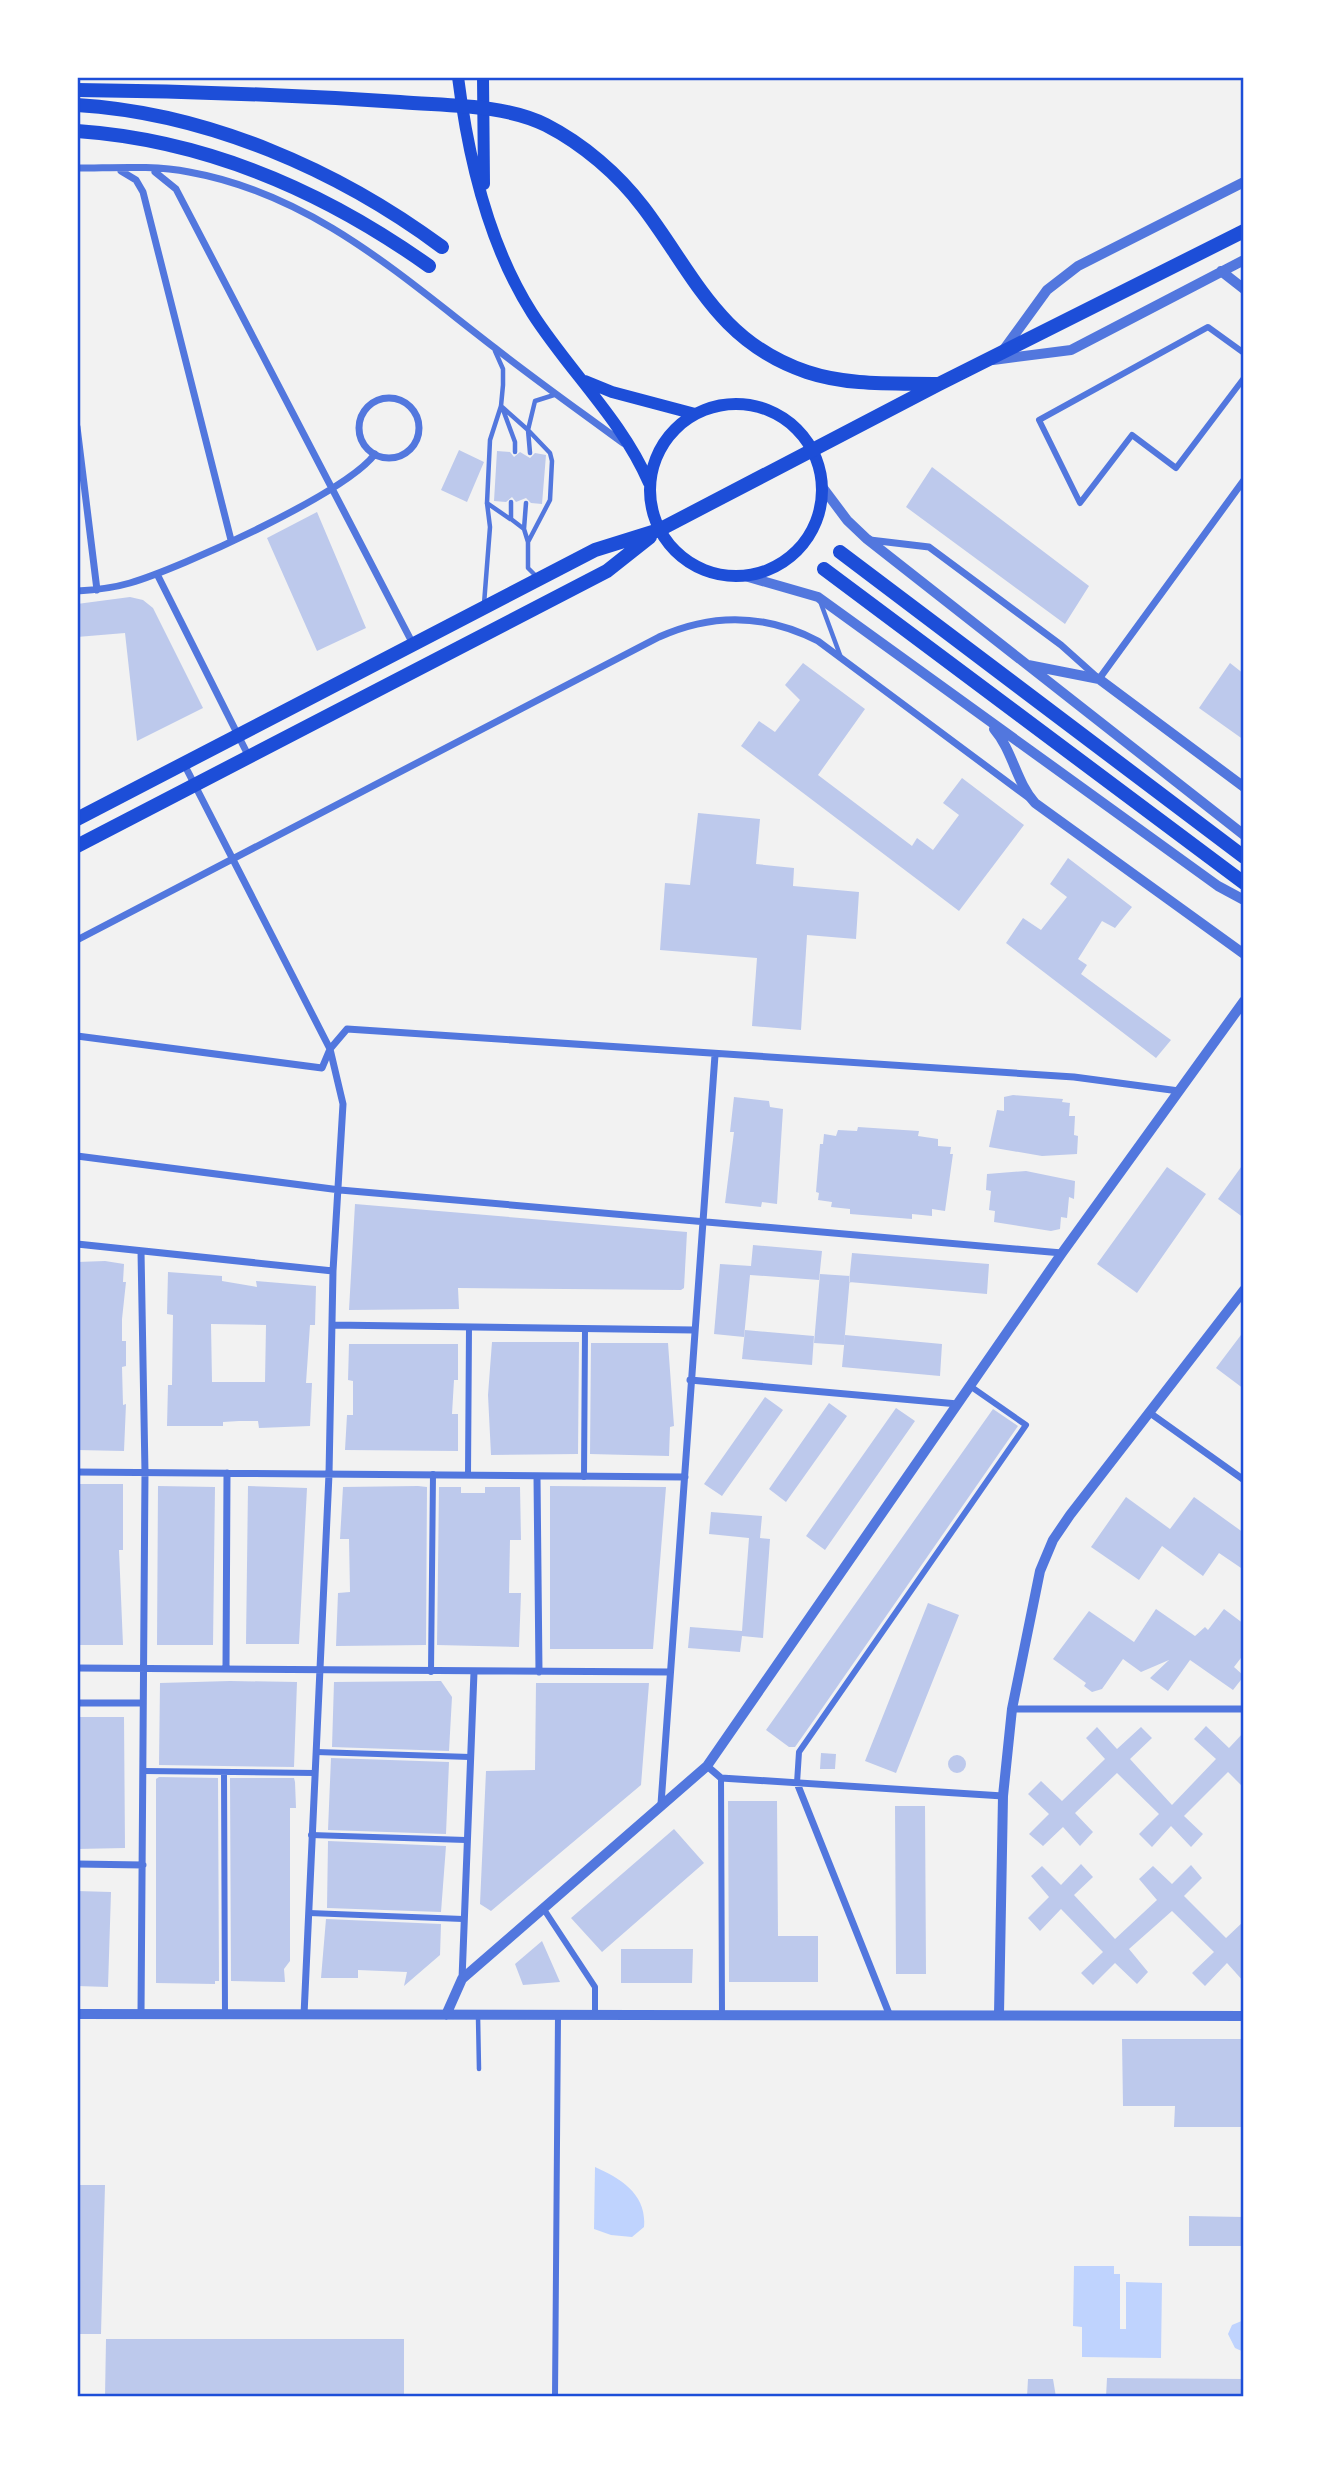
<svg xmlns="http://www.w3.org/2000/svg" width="1321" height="2474" viewBox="0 0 1321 2474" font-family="'Space Grotesk',sans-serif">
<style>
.water{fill:#bfd3fe}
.building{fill:#bdc9ec;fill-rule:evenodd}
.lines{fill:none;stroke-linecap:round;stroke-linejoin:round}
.service{stroke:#5277de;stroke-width:4.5}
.pedestrian{stroke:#5277de;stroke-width:6}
.minor{stroke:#5277de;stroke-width:7}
.tertiary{stroke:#5277de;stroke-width:10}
.secondary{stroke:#1d4ed8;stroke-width:12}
.primary{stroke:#1d4ed8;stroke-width:14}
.neatline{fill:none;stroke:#1d4ed8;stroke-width:2.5}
</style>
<rect width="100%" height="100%" fill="#f2f2f2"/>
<path class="water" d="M595 2167C622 2179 647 2195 644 2227L632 2237 611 2235 594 2229Z
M1074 2266H1114V2274H1120V2329H1126V2282L1162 2283 1161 2358 1082 2357V2327L1073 2326Z
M1244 2320V2352L1235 2348 1228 2334 1232 2325Z"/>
<path class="building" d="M459 450 484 462 467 502 441 490Z
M497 451 510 452 514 457 520 452 530 458 535 453 546 455 542 504 531 503 526 498 516 502 512 497 506 502 494 501Z
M932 467 1089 586 1065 624 906 507Z
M317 512 366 628 317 651 267 538Z
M130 597 143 600 153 608 203 708 137 741 125 633 77 637V604Z
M803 663 865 709 818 775 912 846 917 838 933 850 959 815 943 803 962 778 1024 825 959 911 741 746 759 721 775 732 800 700 785 685Z
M1230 663 1244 674V740L1199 708Z
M698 813 760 819 756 864 794 868 793 886 859 892 856 939 807 935 801 1030 752 1026 757 958 660 950 665 883 690 885Z
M1068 858 1132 907 1115 928 1102 921 1078 959 1087 965 1081 974 1171 1040 1156 1058 1006 943 1023 918 1041 930 1067 897 1050 884Z
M1013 1095 1063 1099 1062 1102 1070 1103 1069 1116H1075L1074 1135 1078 1136 1077 1154 1042 1156 989 1147 997 1110 1004 1111V1097Z
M734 1097 769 1101 770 1107 783 1109 777 1204 762 1202 761 1207 725 1203 734 1132H730Z
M858 1127 919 1131 918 1136 938 1139V1146L951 1147 950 1154H953L945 1211 932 1209V1216L912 1214V1219L850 1214V1209L831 1207 832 1202 818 1200 819 1193 816 1192 820 1144H823L824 1134 836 1136 838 1130 857 1131Z
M1244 1163V1218L1218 1199Z
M1167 1167 1206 1194 1137 1293 1097 1264Z
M1026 1171 1075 1181 1074 1199 1069 1197 1067 1218 1061 1217 1060 1229 1051 1231 994 1222 995 1211 989 1210 991 1191 986 1190 987 1174Z
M355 1204 687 1232 684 1288 681 1290 458 1288 459 1309 349 1310Z
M753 1245 822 1251 819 1280 750 1275 744 1337 714 1334 720 1264 751 1266Z
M852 1253 989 1264 987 1294 849 1282Z
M105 1261 124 1264 123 1282H126L122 1319V1341H126V1366L122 1367 123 1405 126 1404 124 1451 77 1450V1262Z
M168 1272 222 1276V1281L257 1287 256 1281 316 1286 315 1325H310L306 1383H312L310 1426 259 1428 258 1421H239L223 1422V1426H167L168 1385H172L173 1315 167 1314ZM211 1324 266 1325 265 1382H212Z
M820 1274 850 1276 844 1345 814 1343Z
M745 1330 814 1336 812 1365 742 1359Z
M1244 1331V1389L1216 1368Z
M845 1335 942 1344 940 1376 842 1367Z
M492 1342H579L578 1454 491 1455 488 1395Z
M591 1343H668L674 1426 670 1427 669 1456 590 1454Z
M349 1344H458V1380H454L452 1414H458V1451L345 1450 347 1415H353V1381L348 1380Z
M765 1397 783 1410 722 1496 704 1484Z
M829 1403 847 1416 786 1502 769 1489Z
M896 1408 915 1421 825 1550 806 1536Z
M993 1409 1018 1426 814 1720 795 1747H789L766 1730Z
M77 1484H123V1550H119L123 1645H77Z
M158 1486 215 1487 213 1645H157Z
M248 1486 307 1488 299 1644H246Z
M418 1486 427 1487 426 1645 336 1646 338 1593 350 1592 349 1539H340L343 1487Z
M550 1486 666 1487 653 1649H550Z
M439 1487H461V1493H485V1487H520L521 1540H510L509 1593H521L519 1647 437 1645Z
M1126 1497 1170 1529 1194 1497 1244 1533V1570L1219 1553 1203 1576 1162 1546 1139 1580 1091 1547Z
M711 1512 762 1516 760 1538 770 1539 763 1638 742 1636 740 1652 688 1648 690 1627 742 1631 749 1538 709 1534Z
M928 1603 959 1615 896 1773 865 1761Z
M1156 1609 1195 1636 1205 1627 1208 1630 1224 1609 1244 1624V1654L1234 1667 1244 1676 1233 1690 1190 1660 1168 1691 1150 1678 1169 1660 1141 1672 1123 1659 1102 1689 1092 1692 1084 1686 1086 1683 1053 1659 1089 1611 1134 1642Z
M230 1681 297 1682 294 1767 159 1765 160 1683Z
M441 1681 452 1697 449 1751 332 1747 334 1682Z
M536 1683H649L641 1785 491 1911 480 1904 486 1771 535 1770Z
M77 1717H124L125 1848 77 1849Z
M1206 1726 1229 1748 1244 1732V1788L1228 1772 1184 1816 1203 1834 1191 1847 1171 1826 1152 1847 1139 1834 1159 1814 1117 1773 1075 1813 1093 1832 1080 1846 1063 1827 1043 1846 1029 1834 1049 1814 1028 1794 1041 1781 1062 1801 1105 1759 1086 1738 1097 1727 1117 1749 1141 1727 1152 1738 1130 1759 1172 1805 1216 1759 1194 1739Z
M821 1753 836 1754 835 1769H820Z
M948 1764a9 9 0 1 1 18 0a9 9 0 1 1-18 0Z
M331 1758 449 1762 446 1834 328 1830Z
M159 1777 218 1778 219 1981H215V1984L156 1983V1779Z
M230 1778H294L295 1782 296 1808H290V1961L284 1969 285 1982 231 1981Z
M728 1801H777L778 1936H818V1982H729Z
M895 1806H925L926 1974H896Z
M674 1829 704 1863 602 1952 571 1918Z
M328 1841 446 1846 441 1912 327 1908Z
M1081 1864 1093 1877 1074 1895 1115 1939 1157 1900 1139 1879 1153 1866 1172 1884 1191 1865 1202 1878 1184 1896 1226 1938 1244 1921V1982L1227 1963 1205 1986 1192 1973 1214 1952 1172 1911 1129 1949 1148 1972 1137 1984 1115 1963 1093 1985 1081 1973 1103 1952 1061 1909 1040 1931 1028 1918 1049 1897 1031 1876 1042 1866 1061 1885Z
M77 1891 111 1892 108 1987 77 1986Z
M326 1919 441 1924 440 1955 404 1986 407 1972 358 1970V1978H321Z
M542 1941 560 1982 523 1985 515 1964Z
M621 1949H693L692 1983H621Z
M1122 2039H1244V2127H1174L1175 2106H1123Z
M77 2185H105L101 2334H77Z
M1189 2216 1244 2217V2246H1189Z
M106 2339H404V2397H105Z
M1107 2378 1244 2379V2397H1106Z
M1028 2379H1053L1056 2397H1027Z"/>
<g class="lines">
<path class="service" d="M501 406 528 430 530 453
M502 407 515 442V452
M511 502V519L524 529
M487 503 510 519
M526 503 524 529 528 542
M536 576 528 568V542L550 500 552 461 550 453 528 430 535 401 554 395
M820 601 840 655
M484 604 490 527 487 503 490 440 501 406 503 385V369L495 351
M478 2016 479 2069"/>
<path class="pedestrian" d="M1244 353 1208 327 1039 420 1080 503 1132 435 1176 468 1244 378
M468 1475 469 1327
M584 1477 585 1329
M431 1672 433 1474
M316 1752 470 1757
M144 1771 314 1773
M224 1772 225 2014
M721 1778 722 2015
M797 1783 799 1752 1026 1425 970 1386
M311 1835 466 1840
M543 1908 595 1987V2016
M309 1913 463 1919
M555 2397 558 2016"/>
<path class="minor" d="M77 168C113 168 153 165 189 172 312 194 400 275 495 348 537 381 581 412 623 443
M121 171 136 180 143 192 231 540
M155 172 176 189 413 644
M359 428a30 30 0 1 1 60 0a30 30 0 1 1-60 0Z
M77 427 97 590
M870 540 929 547 1061 645 1099 679 1244 480
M157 574 249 757
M77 591C95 590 113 588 130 583 181 568 346 493 375 454
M184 764 330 1049 343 1104 333 1271 329 1474 304 2015
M77 940 659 637C712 613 766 614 818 641L1029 798
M77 1036 322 1068 330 1049 347 1029 1074 1077 1179 1091
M77 1156 340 1190 1062 1253
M77 1244 333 1271
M332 1325 694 1330
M690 1380 958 1404
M1150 1413 1244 1480
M77 1472 685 1477
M537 1477 539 1672
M77 1668 670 1672
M226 1669 227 1473
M77 1703H143
M1012 1709H1244
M707 1766 721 1778 1003 1796
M797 1783 890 2016
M661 1804 715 1055
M77 1864 143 1865
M462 1979 474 1672
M141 2014 145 1472 141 1251"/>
<path class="tertiary" d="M1221 271 1244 289
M1002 352 1047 290 1078 266 1244 182
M993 360 1071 350 1244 260
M823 488 847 520 867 539 1244 835
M745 576 818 597 1218 886 1244 900
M1028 665 1099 679 1244 787
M994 729C1013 751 1016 782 1035 803L1244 954
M77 2014 1244 2016
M999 2014 1003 1796 1012 1709 1040 1571 1053 1540 1070 1515 1244 1290
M446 2015 462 1979 707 1766 1062 1253 1244 1001"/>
<path class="secondary" d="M458 77C468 157 488 244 532 313 569 371 622 420 649 483
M483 77 484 184
M585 381 612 392 695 414
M650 490a86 86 0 1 1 172 0a86 86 0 1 1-172 0Z"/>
<path class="primary" d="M77 90C185 91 292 95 400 102 447 106 504 104 546 125 583 144 618 174 643 207 694 274 718 342 807 372 849 386 894 383 938 384
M77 105C208 113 338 170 442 247
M77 131C206 140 325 192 429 266
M840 552 1244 857
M824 569 1244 883
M77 819 595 550 659 530 939 384 1244 231
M77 846 607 571 650 537"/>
</g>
<rect width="1321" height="2474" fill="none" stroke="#ffffff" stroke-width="158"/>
<rect x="79" y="79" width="1163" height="2316" class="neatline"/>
</svg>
